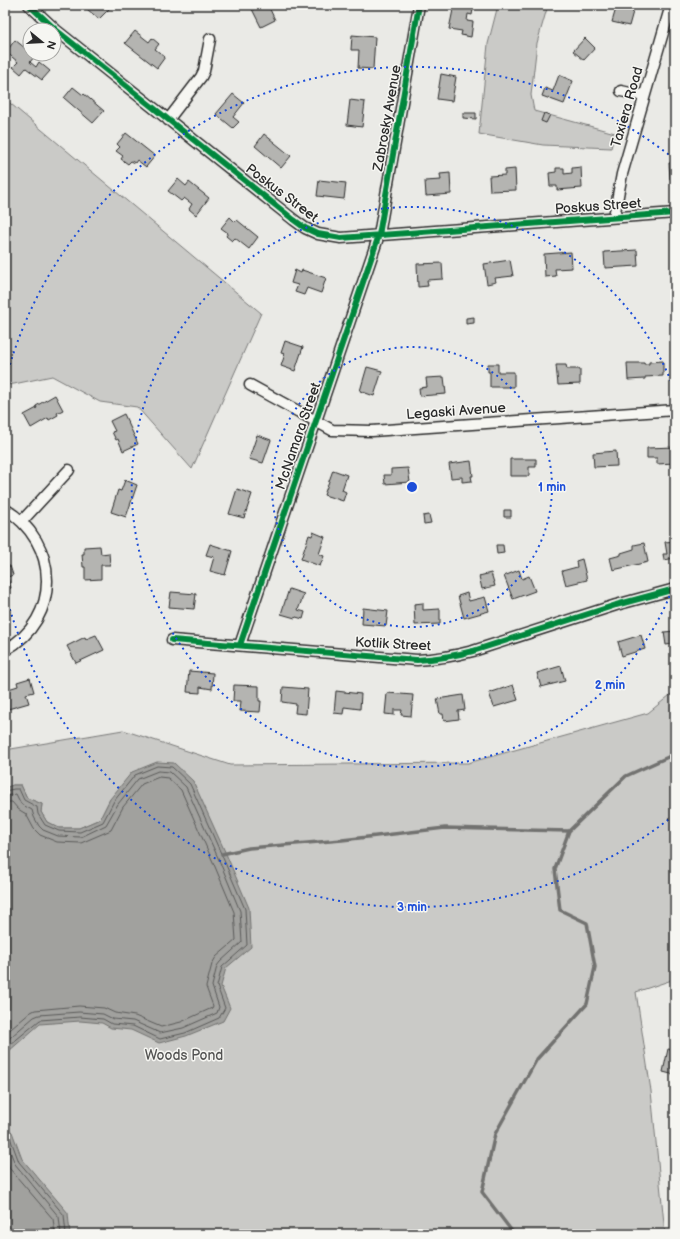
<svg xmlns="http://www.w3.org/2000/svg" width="680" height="1239" viewBox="0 0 680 1239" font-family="'Balsamiq Sans',sans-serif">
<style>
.green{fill:#cacac7;stroke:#7a7a79}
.water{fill:#a1a19e;stroke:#727270}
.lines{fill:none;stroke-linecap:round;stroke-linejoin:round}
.shore{stroke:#5a5a59;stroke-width:1}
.stream{stroke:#727270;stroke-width:3.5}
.building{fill:#b4b4b1;stroke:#2b2b2b}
.street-casing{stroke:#2b2b2b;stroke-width:13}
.street{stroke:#f6f6f2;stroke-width:10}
.cycleway-casing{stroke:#f6f6f2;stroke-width:8}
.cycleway{stroke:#00873e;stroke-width:6}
.ring{fill:none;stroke:#1d4ed8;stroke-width:2;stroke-dasharray:2 4}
.labels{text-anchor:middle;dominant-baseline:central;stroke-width:3;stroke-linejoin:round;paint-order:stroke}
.street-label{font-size:14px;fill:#2b2b2b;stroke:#f6f6f2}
.park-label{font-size:14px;fill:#535352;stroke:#f6f6f2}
.centre{fill:#1d4ed8;stroke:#f6f6f2;stroke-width:2}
.ring-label{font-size:12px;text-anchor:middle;font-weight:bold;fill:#1d4ed8;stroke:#f6f6f2;stroke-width:3;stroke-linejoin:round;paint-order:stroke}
</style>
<rect width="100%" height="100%" fill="#eaeae6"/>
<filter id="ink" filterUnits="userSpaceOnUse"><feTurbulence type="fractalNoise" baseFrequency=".025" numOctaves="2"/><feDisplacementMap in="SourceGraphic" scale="8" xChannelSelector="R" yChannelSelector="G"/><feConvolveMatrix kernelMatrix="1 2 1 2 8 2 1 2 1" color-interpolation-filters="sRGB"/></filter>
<g filter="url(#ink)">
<path class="green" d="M498 5H548L537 43 531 95 534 111 615 133 611 148 543 145 479 134 488 44Z
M5 99 261 313 192 469 137 407 100 402 52 376 14 384 5 385Z
M675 691V979L636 992 651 1091 665 1234H5V894L200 798 110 799 100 819 79 828H59L47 822 41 812 42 804 27 798 21 785H13L5 788V750L123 730 230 765 468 763 648 713Z"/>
<path class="water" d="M157 762 174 763 193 781 227 856 249 908 251 947 226 968 221 986 230 1008 223 1021 186 1036 159 1043 131 1030 111 1028 102 1023 80 1021 40 1024 9 1051 5 1056V788L13 785H21L27 798 42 804 41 812 47 822 59 828H79L100 819 110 799 132 772Z
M5 1126 12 1132 22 1159 68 1213 70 1234H5Z"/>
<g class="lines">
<path class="shore" d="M5 791 14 789H19L24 800 37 807 38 814 45 825 59 831 80 832 103 822 114 801 135 775 157 766 172 767 190 784 223 858 245 909 247 945 222 967 217 986 225 1008 219 1018 185 1033 160 1039 133 1026 112 1024 103 1019 80 1017 40 1020 5 1049
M5 796 16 794 21 804 32 810 34 817 39 826 43 830 58 836 81 837 106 825 118 804 138 779 158 771 170 772 186 787 219 860 240 911 242 942 220 962 217 966 212 986 219 1007 217 1013 183 1028 160 1033 133 1021 113 1019 103 1014 79 1012 39 1015 34 1017 5 1042
M5 802H12L18 809 26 814 34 829 40 835 57 842 81 843 111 830 123 807 142 784 159 777 168 778 181 790 213 862 234 912 236 940 216 957 212 964 206 987 213 1006 212 1008 181 1022 161 1027 135 1016 115 1013 104 1008 79 1006 35 1010 31 1012 5 1034
M5 1131 9 1135 19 1162 64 1215 66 1234
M5 1138 15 1164 59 1217 61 1234
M5 1156 10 1169 53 1219 55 1234"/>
<path class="stream" d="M222 854 249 848 342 840 445 828 569 831 626 776 668 757 675 751
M514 1234 482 1192 495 1134 537 1059 587 1004 595 967 587 923 560 910 555 869 569 831"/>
</g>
<path class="building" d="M82 5H107L110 8 99 19Z
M250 5H268L275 20 261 27Z
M454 5 469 6V9H473L472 15 468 14 467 21 473 22 471 37 461 35 462 31 449 29Z
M617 5H622L634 8 629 26 612 22Z
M135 31 149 42 152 38 159 44 155 49 165 57 157 68 125 43Z
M352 35 375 37 373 69 358 68 359 50H351Z
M585 38 595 48 584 60 573 51Z
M15 40 30 52V54H33L35 56 30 62 36 67 39 62 50 71 42 80 26 68 21 74 13 67 18 62 6 52Z
M441 74 456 77 452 101 437 99Z
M559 75 573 81 564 104 542 96 545 88 553 91Z
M73 87 83 95 84 94 104 111 93 123 64 98Z
M233 94 244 103 233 117 239 122 233 128 216 114Z
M350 100 365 102 362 127 347 125Z
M463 113H476V119L463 118Z
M544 113 550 115 546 123 541 121Z
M126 133 155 156 146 167 137 160 135 163 131 161 128 164 121 159 123 156 116 151 120 147 117 144Z
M264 134 291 156 281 168 255 146Z
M669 163H675V179H670Z
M581 167 582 188 557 190V186H550L549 173 556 172V168H564V174L572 173V168Z
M515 169 516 190 490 191 489 176 505 175V170Z
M450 173 451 194 426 196 425 181 441 180 440 174Z
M178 179 186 186 189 182 209 198 196 215 189 209 192 204 184 198 181 201 168 191Z
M319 180 346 183 344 199 317 196Z
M230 217 235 222 237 220 258 237 249 249 235 238 232 241 226 236 228 233 221 228Z
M637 250 638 266 605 268 604 252Z
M571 252 572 268 555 269 556 276 545 277 544 254Z
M510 260 513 276 495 278 496 282 487 284 484 264Z
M442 263 443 279 427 280 428 286 418 287 417 264Z
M295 270 301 273 302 270 326 278 321 293 307 288 304 295 295 292 298 285 291 283Z
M474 317V323L466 324V318Z
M285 341 303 347 295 371 281 366 285 354 281 353Z
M663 361V376L645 377V379L628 380 627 363H644V364H649V362Z
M488 364H498V372H514V387H490V372H488Z
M556 365H566L567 369H580V384L558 385Z
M367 367 382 371 374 396 360 391Z
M444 377 446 394 420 396 419 388 427 387 426 378Z
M55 395 63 410 57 413 58 415 49 420 48 418 31 428 24 415 37 408 36 406Z
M124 414 138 444 123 451 118 439 116 440 112 432 115 431 110 421Z
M257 435 271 440 263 463 249 459Z
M675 447V463L657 464V458H647V448Z
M616 451 617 466 594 467 593 453Z
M510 459H536V467H529V476H510Z
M471 461 473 476H471L472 481 462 482V477L451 478 449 464Z
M408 468 410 482 385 484 384 475H391V469Z
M333 470 347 475 342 490 346 492 343 501 324 495Z
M125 480 137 485 126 517 111 512 118 490 121 491Z
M237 489 252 494 244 518 229 514Z
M504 510H511V517H504Z
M429 515 431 523 424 524 423 516Z
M313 532 325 537 319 554 324 556 320 566 301 559 309 535 312 536Z
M675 541V558L664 560 663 554H667L665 542Z
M644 543 648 562 613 570 610 558 621 555V553L634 549V545Z
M210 544 232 551 225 575 210 571 214 557 206 555Z
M496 545H503L504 553 497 554Z
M100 546 101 554 109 553 110 565H101V579L85 580V567H83L82 554H84V547Z
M5 555 8 566H10L13 575 8 577 11 588 5 590Z
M582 559 587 580 566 585 562 571 577 567 576 561Z
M519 570 522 579 529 576 535 591 513 599 504 576Z
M491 573 495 586 482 589 479 576Z
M289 589 304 594 298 610 305 612 303 619 296 617 295 618 281 614Z
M171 592 196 594 194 609 169 607Z
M467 593 469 601 485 597 489 611 464 618 458 596Z
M423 603V610L440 609V624L415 625 414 604Z
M363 608 388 611 386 626 362 624Z
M675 631V651H673V644L666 645 664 632Z
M96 635 104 650 76 663 67 646 85 637 86 639Z
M641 635 645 649 622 656 618 642Z
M561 666 565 681 541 687 537 673Z
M189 671 213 673 212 689 200 687V693L187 692Z
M30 678 34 692 26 694 29 703 8 709 5 699V690L18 686 17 682Z
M234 685 259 686V701H261L260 712 240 711 241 701H233Z
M513 685 518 700 494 707 489 693Z
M283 687 308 689 306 714 295 713 296 704 282 702Z
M336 691 361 694 360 709 344 707 343 714 334 713Z
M387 693 413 695 411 716 401 715 402 710H394V715L385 714Z
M463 695 465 710 458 711 459 719 444 721 443 714H440L437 699Z
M668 1049 675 1050V1075L663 1072Z"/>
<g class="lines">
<defs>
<path id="street" d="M29 5 56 30 294 220 305 228 318 234 341 238 675 213
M621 91 644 96
M168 120 201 77 204 71 210 39
M614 217 622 174 671 5
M250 385 332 430 372 431 675 410
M5 509C60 542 62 619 5 650
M22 521 69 470
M172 640 417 660C436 659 454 656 473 651L616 605 675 589
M240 645 379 235 419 5"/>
</defs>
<use href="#street" class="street-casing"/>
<use href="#street" class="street"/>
<defs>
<path id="cycleway" d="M29 5 56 30 294 220 305 228 318 234 341 238 675 213
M172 640 417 660C436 659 454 656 473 651L616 605 675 589
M240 645 379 235 419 5"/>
</defs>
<use href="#cycleway" class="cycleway-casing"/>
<use href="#cycleway" class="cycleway"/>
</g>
</g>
<g class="ring">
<circle cx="412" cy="487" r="140"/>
<path d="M674 585A280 280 0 1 1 674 389"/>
<path d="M673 816A420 420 0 0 1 5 592M5 382A420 420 0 0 1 673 158"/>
</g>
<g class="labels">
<g class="street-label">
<text transform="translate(627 107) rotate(-74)">Taxiera Road</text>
<text transform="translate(387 118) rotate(-80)">Zabrosky Avenue</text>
<text transform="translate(282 193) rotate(37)">Poskus Street</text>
<text transform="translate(598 206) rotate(-4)">Poskus Street</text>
<text transform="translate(456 411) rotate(-4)">Legaski Avenue</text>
<text transform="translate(298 436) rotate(-71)">McNamara Street</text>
<text transform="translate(393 644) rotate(3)">Kotlik Street</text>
</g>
<g class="park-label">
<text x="184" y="1055">Woods Pond</text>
</g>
</g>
<circle cx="412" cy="487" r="6" class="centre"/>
<g class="ring-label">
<text x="552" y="491">1 min</text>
<text x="610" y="689">2 min</text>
<text x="412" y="911">3 min</text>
</g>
<rect width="680" height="1239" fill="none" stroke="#f6f6f2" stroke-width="20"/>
<rect x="10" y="10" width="660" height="1219" fill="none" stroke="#2b2b2b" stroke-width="1.5" filter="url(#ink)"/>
<g transform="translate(42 42) rotate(108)"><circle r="19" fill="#f6f6f2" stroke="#a5a5a2"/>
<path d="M0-3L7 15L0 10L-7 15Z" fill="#2b2b2b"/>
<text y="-6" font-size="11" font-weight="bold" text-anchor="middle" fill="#2b2b2b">N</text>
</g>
</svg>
